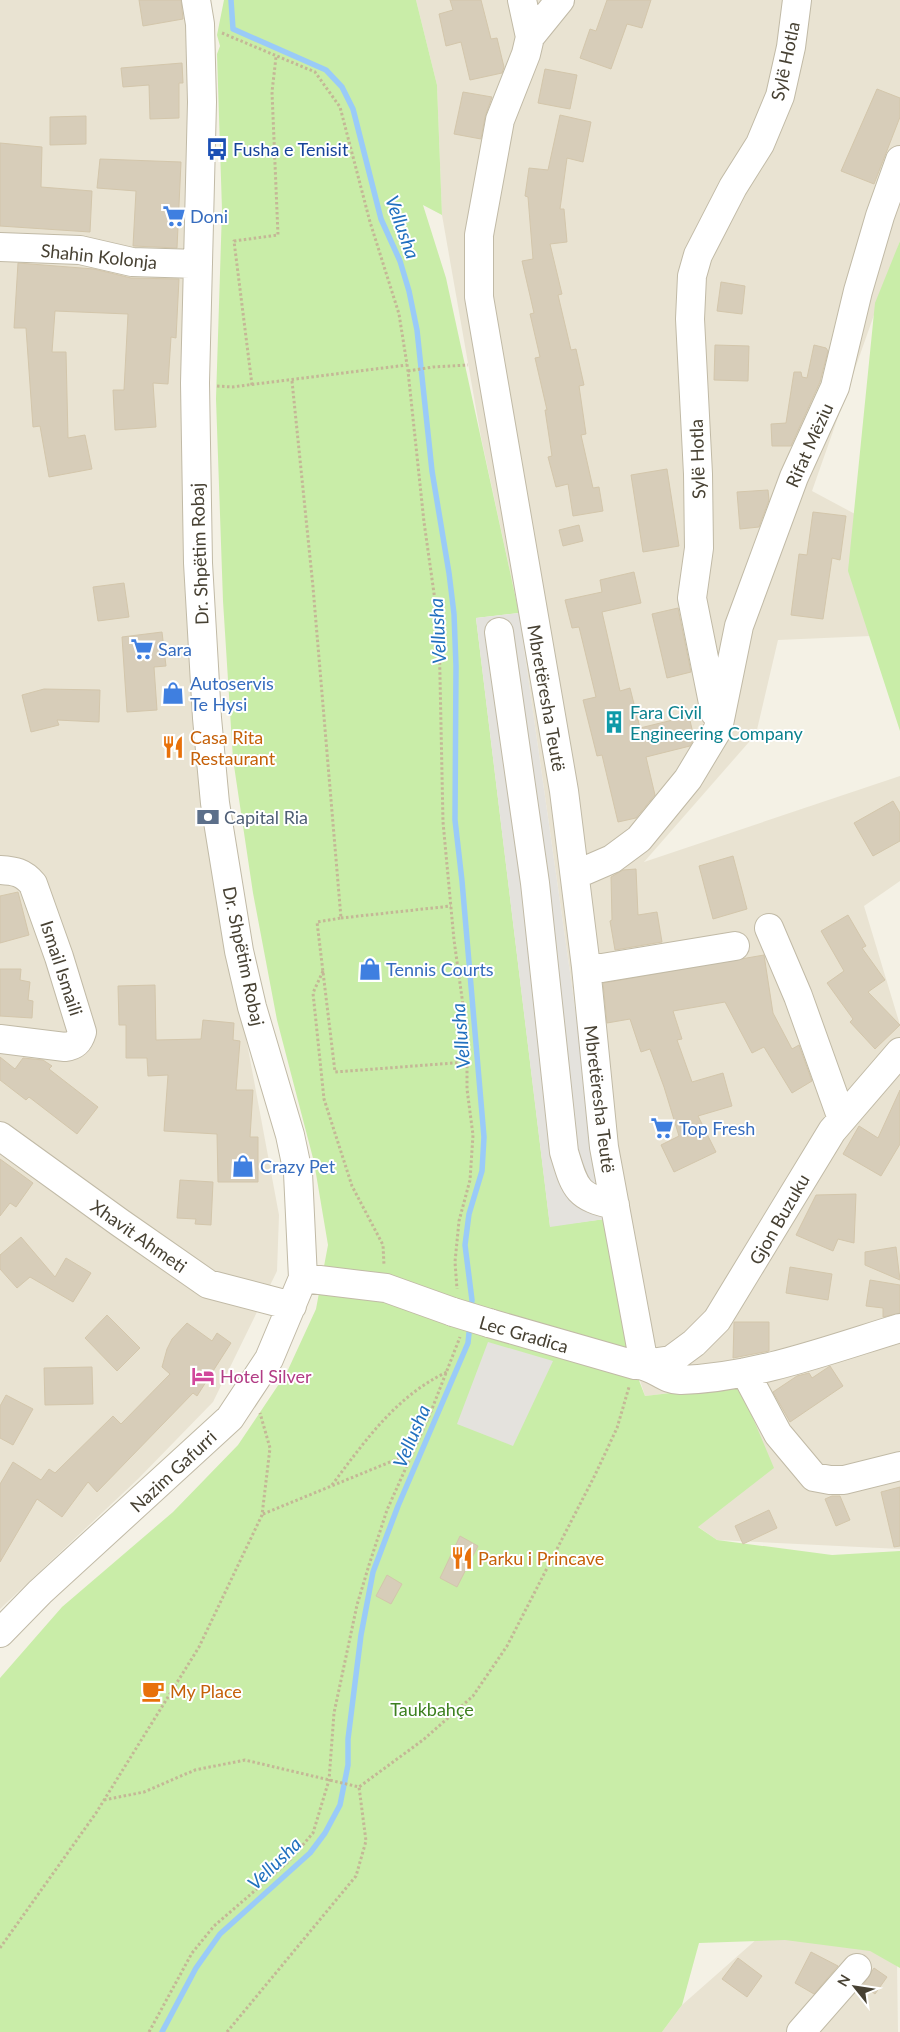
<svg xmlns="http://www.w3.org/2000/svg" width="900" height="2032" viewBox="0 0 900 2032" font-family="Lato,sans-serif">
<style>
.residential{fill:#e9e3d2}
.green{fill:#c9eda8}
.parking{fill:#e4e2dd}
.lines{fill:none;stroke-linecap:round;stroke-linejoin:round}
.stream{stroke:#9acbf8;stroke-width:5.5}
.building{fill:#d7cdb9;stroke:#d3c6ab}
.minor-casing{stroke:#c1baa6;stroke-width:30}
.path{stroke:#c4b796;stroke-width:3;stroke-dasharray:2.5 2.5;stroke-linecap:butt}
.minor{stroke:#fff;stroke-width:28}
.minor-bridge-casing{stroke:#c1baa6;stroke-width:30;stroke-linecap:butt}
.minor-bridge{stroke:#fff;stroke-width:28}
.labels{text-anchor:middle;dominant-baseline:central;stroke-width:4;stroke-linejoin:round;paint-order:stroke}
.street-label{font-size:18px;fill:#474133;stroke:#fff}
.transit-label{font-size:18px;fill:#164399;stroke:#fff;text-anchor:start}
.shop-label{font-size:18px;fill:#366cbe;stroke:#fff;text-anchor:start}
.culture-label{font-size:18px;fill:#0d838f;stroke:#fff;text-anchor:start}
.food-label{font-size:18px;fill:#c56008;stroke:#fff;text-anchor:start}
.service-label{font-size:18px;fill:#4e5e75;stroke:#fff;text-anchor:start}
.hotel-label{font-size:18px;fill:#b23c85;stroke:#fff;text-anchor:start}
.park-label{font-size:18px;fill:#3d8020;stroke:#fff}
.water-label{font-size:19px;font-style:italic;fill:#2170bf;stroke:#fff}
</style>
<rect width="100%" height="100%" fill="#f4f1e5"/>
<path class="residential" d="M0 0H186L191 43V285L231 957 279 1215 277 1271 213 1402 138 1479 0 1609Z
M416 0H900V241L812 491 855 514 870 636 778 640 756 734 644 862 900 776V881L864 906 900 1025V1549L717 1540 697 1526 738 1385 645 1396 635 1365 605 1219 519 613 481 437 442 215 437 85Z
M767 1930 840 1936 897 1964 898 2032H662L682 2005Z"/>
<path class="green" d="M224 0H416L437 85 442 215 423 205 446 278 519 613 476 618 550 1226 605 1219 635 1370 645 1396 739 1385 774 1468 698 1527 717 1540 832 1555 900 1551V1968L870 1951 785 1940 699 1943 682 2005 662 2032H0V1678L62 1607 173 1512 238 1445 287 1372 316 1309 328 1245 314 1162 277 1020 253 893 233 759 223 601 216 399 222 210 217 54 220 46 217 35Z
M900 241V731L848 571 875 303Z"/>
<path class="parking" d="M519 613 605 1219 550 1227 476 618Z
M488 1342 553 1361 513 1446 457 1424Z"/>
<g class="lines">
<path class="stream" d="M231 0 233 29 326 70 342 87 353 109 381 219 400 261 409 291 417 330 432 471 449 573 454 614 456 666 455 820 462 881 484 1137 482 1171 469 1214 465 1245 472 1300 471 1309
M162 2032 196 1968 220 1934 310 1853 325 1833 340 1805 348 1765V1739L361 1635 373 1572 398 1506 468 1343 470 1323"/>
</g>
<path class="building" d="M139 0H181L183 19 143 26Z
M450 0H481L491 39 497 38 504 67 502 73 470 80 461 42 446 46 439 14 453 10Z
M607 0H651L642 28 627 24 611 69 580 58 590 29 596 31Z
M182 63 183 83H179V118L150 119 149 85 123 87 121 68Z
M545 69 577 75 570 109 538 103Z
M877 89 900 98V117L874 184 841 171Z
M463 92 492 97 485 117 481 139 454 134Z
M560 115 591 122 583 162 567 158 560 209H564L567 242 550 244 562 294 558 295 571 350 576 349 584 385 579 386 586 434 581 435 593 488 599 487 603 511 573 516 568 484 556 487 548 457 552 456 545 410H547L535 358 540 357 530 314 534 313 522 261 533 259 528 197 525 196 529 168 548 170Z
M86 116V144L50 145V117Z
M0 143 42 147 41 187 92 191 90 232 0 226Z
M100 159 181 162 177 248 133 246 136 191 97 188Z
M18 263 94 269 131 278 179 279 176 338 171 337 168 384 153 383 156 427 115 430 113 390H124L128 314 55 311 52 352H66L68 438 85 435 92 469 49 477 40 426 33 427 26 328H14Z
M721 282 745 286 742 314 717 311Z
M715 345 749 346 748 381 714 380Z
M814 345 826 348 828 351 820 382 791 446H772L771 424 786 423 794 372H801L802 377 807 378Z
M667 469 679 546 643 552 631 475Z
M768 490 769 500 759 527 740 529 737 492Z
M813 512 846 516 840 560 832 558 823 619 791 615 799 554 807 555Z
M579 525 583 541 563 546 559 530Z
M634 572 641 603 602 612 620 691 630 688 640 728 689 716 694 738 690 746 646 757 655 795 636 818 618 822 602 755 597 756 583 700 596 697 579 627 572 628 565 600 602 592 600 580Z
M124 583 129 617 98 621 93 587Z
M678 608 691 672 667 678 652 614Z
M162 632 166 666 154 667 157 710 127 712 122 637Z
M44 689 100 690 99 722 57 720 59 725 31 732 22 695Z
M893 801 900 813V841L873 856 854 823Z
M733 856 747 909 713 919 699 866Z
M636 869 638 915 657 912 662 942 615 950 610 921 612 920 611 877 623 870Z
M18 892 29 935 0 943V896Z
M848 915 866 946 862 948 885 980 868 992 900 1025 875 1049 850 1022 853 1019 827 983 844 971 821 931Z
M764 955 773 1013 792 1049 799 1045 812 1081 792 1093 764 1047 752 1053 725 1002 673 1011 682 1039 677 1040 692 1082 723 1073 732 1106 698 1116 716 1152 674 1172 661 1145 679 1136 664 1087 650 1049 641 1052 630 1019 607 1023 603 983Z
M0 969H21L20 980 30 982 28 1000 33 1001 32 1018 0 1016Z
M155 985 156 1040 201 1039 203 1020 234 1023 233 1040 240 1041 236 1090H253L250 1137H258V1182H218L217 1134 164 1131 168 1075 148 1076 147 1058H126V1025H119L118 986Z
M0 1057 15 1069 23 1058 43 1060 52 1066 49 1069 98 1107 77 1134 29 1097 26 1100 0 1080Z
M900 1090V1144L881 1176 843 1154 859 1126 878 1138Z
M0 1159 33 1183 16 1207 10 1203 0 1216Z
M180 1180 213 1182 211 1225 195 1224 196 1219 177 1218Z
M856 1194 854 1243 838 1239 833 1251 796 1235 816 1195Z
M21 1237 55 1277 66 1258 91 1273 73 1302 30 1277 17 1288 0 1269V1255Z
M896 1247 900 1280 865 1265V1252Z
M790 1267 832 1274 828 1300 786 1293Z
M870 1280 900 1285V1313L883 1317V1308L866 1306Z
M107 1315 140 1348 117 1371 85 1338Z
M734 1322H769V1351L733 1358Z
M187 1323 212 1341 217 1333 231 1343 197 1396 193 1393 97 1492 88 1482 62 1517 37 1499 0 1562V1484L13 1462 41 1480 49 1469 55 1473 113 1416 121 1424 170 1374 162 1367 167 1349 172 1339Z
M830 1366 843 1386 790 1422 773 1392 797 1376 809 1373 812 1378Z
M92 1367 93 1404 45 1405 44 1368Z
M6 1395 33 1409 13 1445 0 1438V1406Z
M900 1487V1546L894 1547 881 1492Z
M832 1496H840L850 1520 836 1526 825 1499Z
M769 1510 777 1528 743 1544 735 1526Z
M460 1536 478 1546 457 1587 440 1578Z
M387 1575 402 1584 391 1604 376 1596Z
M811 1952 838 1966 814 1994 795 1983Z
M738 1958 762 1976 747 1997 722 1979Z
M874 1968 887 1977 875 1994 863 1985Z"/>
<g class="lines">
<defs>
<path id="minor" d="M522 0 530 37
M560 0 530 37 526 54 500 120 479 235V297L564 791 586 967 604 1147 644 1364 671 1360 694 1343 717 1320 832 1131 900 1052
M0 247 80 250 132 262 198 264
M499 632 535 883 564 1152C575 1188 576 1197 615 1205
M715 713 692 598 699 548 698 474 690 319 692 276 698 255 733 187 760 144 780 96 791 47 797 0
M0 870C15 871 23 872 33 884L59 957 82 1032C79 1042 75 1046 65 1047L0 1039
M575 875 612 859 639 839 688 779 718 729 739 626 794 477 835 387 858 291 880 216 900 160
M769 928 798 996 842 1119
M586 967 602 968 735 946
M0 1136 119 1222 208 1284 292 1306
M303 1278 386 1288 453 1312
M489 1323 635 1365C653 1364 664 1381 681 1380 754 1378 831 1349 900 1328
M745 1372 778 1434 814 1477 830 1480H844L900 1466
M0 1633 40 1592 230 1418 269 1359 303 1278 298 1173 290 1135 252 1007 239 951 215 803 207 718 198 563 195 383 202 102 200 24 196 0
M801 2032 857 1968"/>
</defs>
<use href="#minor" class="minor-casing"/>
<path class="path" d="M222 33 315 72 340 107 370 222 399 314 408 371 424 522 439 629 443 822 454 940 467 1034V1089L473 1135 470 1180 459 1221 455 1262 457 1289
M408 371 433 367 468 365
M292 381 313 587 341 918 317 922 335 1072 467 1062
M252 385 234 241 278 235 272 92 276 57
M217 386 232 387 407 365
M341 918 451 906
M323 971 313 993 324 1099 352 1186 383 1245 384 1265
M332 1485C365 1441 396 1396 447 1372
M263 1514 412 1453
M104 1800 144 1792 195 1770 245 1760 359 1787 423 1740 473 1696 507 1646 595 1475 617 1428 629 1387
M0 1948 96 1813 199 1647 262 1515 270 1448 260 1413
M149 2032 192 1953 214 1926 288 1862 313 1833 329 1780 334 1713 357 1605 369 1565 387 1510 430 1414 460 1337
M227 2032 356 1876 366 1841 359 1787"/>
<use href="#minor" class="minor"/>
<defs>
<path id="minor-bridge" d="M453 1312 489 1323"/>
</defs>
<use href="#minor-bridge" class="minor-bridge-casing"/>
<use href="#minor-bridge" class="minor-bridge"/>
</g>
<defs>
<symbol id="bus-bare" viewBox="-9 -9 18 18"><path d="M-5-6H5V4H4V6H2V4H-2V6H-4V4H-5ZM-3.5-4V0h7V-4ZM-3.5 1.2v1.5H-2V1.2ZM2 1.2v1.5H3.5V1.2Z" fill="#1a4fb4" stroke="#fff" stroke-width="2.5" paint-order="stroke"/></symbol>
<symbol id="supermarket-bare" viewBox="-9 -9 18 18"><path d="M-6-5.5h2.5l.6 2H6L4.5 2H-2.5L-4.4-4H-6ZM-1.5 3.2a1.3 1.3 0 1 0 .1 0ZM3 3.2a1.3 1.3 0 1 0 .1 0Z" fill="#3f7fe0" stroke="#fff" stroke-width="2.5" paint-order="stroke"/></symbol>
<symbol id="shop-bare" viewBox="-9 -9 18 18"><path d="M-5-2.5h2.3a2.7 3.5 0 0 1 5.4 0H5L5.5 6h-11ZM-1.5-2.5h3a1.5 2.3 0 0 0-3 0Z" fill="#3f7fe0" stroke="#fff" stroke-width="2.5" paint-order="stroke"/></symbol>
<symbol id="building-bare" viewBox="-9 -9 18 18"><path d="M-4-6H4V6H1V3H-1V6H-4ZM-2.5-4.3h1.7v1.8h-1.7ZM.8-4.3h1.7v1.8H.8ZM-2.5-1h1.7V.8h-1.7ZM.8-1h1.7V.8H.8Z" fill="#0f9aa8" stroke="#fff" stroke-width="2.5" paint-order="stroke"/></symbol>
<symbol id="restaurant-bare" viewBox="-9 -9 18 18"><path d="M-5-6h1v4h1v-4h1v4h1v-4h1v5L-1.5 .5V6h-2V.5L-5-1ZM5-6V6H3V1.5H1.5Q1.5-4 5-6Z" fill="#e8710a" stroke="#fff" stroke-width="2.5" paint-order="stroke"/></symbol>
<symbol id="bank-bare" viewBox="-9 -9 18 18"><path d="M-6-4H6V4H-6ZM0-2.3a2.3 2.3 0 1 0 0 4.6a2.3 2.3 0 1 0 0-4.6Z" fill="#5c6f8a" stroke="#fff" stroke-width="2.5" paint-order="stroke"/></symbol>
<symbol id="hotel-bare" viewBox="-9 -9 18 18"><path d="M-6-4.5h1.5V1H6V5H4.5V3h-9V5H-6ZM-4 0a1.8 1.8 0 1 1 3.6 0ZM.5 0V-2.5h3Q6-2.5 6 0Z" fill="#d1479c" stroke="#fff" stroke-width="2.5" paint-order="stroke"/></symbol>
<symbol id="cafe-bare" viewBox="-9 -9 18 18"><path d="M-5.5-4.5H6V0H3Q3 3.5 0 3.5H-2.5Q-5.5 3.5-5.5 0ZM3-3.2v2h1.7v-2ZM-6 4.5H4V6H-6Z" fill="#e8710a" stroke="#fff" stroke-width="2.5" paint-order="stroke"/></symbol>
</defs>
<g fill-rule="evenodd">
<use href="#bus-bare" x="201" y="133" width="32" height="32"/>
<use href="#supermarket-bare" x="158" y="200" width="32" height="32"/>
<use href="#supermarket-bare" x="126" y="633" width="32" height="32"/>
<use href="#shop-bare" x="157" y="677" width="32" height="32"/>
<use href="#building-bare" x="598" y="706" width="32" height="32"/>
<use href="#restaurant-bare" x="157" y="731" width="32" height="32"/>
<use href="#bank-bare" x="192" y="801" width="32" height="32"/>
<use href="#shop-bare" x="354" y="953" width="32" height="32"/>
<use href="#supermarket-bare" x="646" y="1112" width="32" height="32"/>
<use href="#shop-bare" x="227" y="1150" width="32" height="32"/>
<use href="#hotel-bare" x="187" y="1360" width="32" height="32"/>
<use href="#restaurant-bare" x="446" y="1542" width="32" height="32"/>
<use href="#cafe-bare" x="137" y="1675" width="32" height="32"/>
</g>
<g class="labels">
<g class="street-label">
<text transform="translate(785 61) rotate(-78)">Sylë Hotla</text>
<text transform="translate(99 256) rotate(6)">Shahin Kolonja</text>
<text transform="translate(809 445) rotate(-66)">Rifat Mëziu</text>
<text transform="translate(697 459) rotate(-92)">Sylë Hotla</text>
<text transform="translate(199 554) rotate(-92)">Dr. Shpëtim Robaj</text>
<text transform="translate(547 698) rotate(80)">Mbretëresha Teutë</text>
<text transform="translate(244 956) rotate(78)">Dr. Shpëtim Robaj</text>
<text transform="translate(62 968) rotate(72)">Ismail Ismaili</text>
<text transform="translate(600 1099) rotate(83)">Mbretëresha Teutë</text>
<text transform="translate(779 1219) rotate(-60)">Gjon Buzuku</text>
<text transform="translate(139 1236) rotate(35)">Xhavit Ahmeti</text>
<text transform="translate(524 1334) rotate(16)">Lec Gradica</text>
<text transform="translate(173 1471) rotate(-43)">Nazim Gafurri</text>
</g>
<g class="transit-label">
<text x="233" y="149">Fusha e Tenisit</text>
</g>
<g class="shop-label">
<text x="190" y="216">Doni</text>
<text x="158" y="649">Sara</text>
<text x="190" y="683">Autoservis<tspan x="190" dy="21">Te Hysi</tspan></text>
<text x="386" y="969">Tennis Courts</text>
<text x="679" y="1128">Top Fresh</text>
<text x="260" y="1166">Crazy Pet</text>
</g>
<g class="culture-label">
<text x="630" y="712">Fara Civil<tspan x="630" dy="21">Engineering Company</tspan></text>
</g>
<g class="food-label">
<text x="190" y="737">Casa Rita<tspan x="190" dy="21">Restaurant</tspan></text>
<text x="478" y="1558">Parku i Princave</text>
<text x="170" y="1691">My Place</text>
</g>
<g class="service-label">
<text x="224" y="817">Capital Ria</text>
</g>
<g class="hotel-label">
<text x="220" y="1376">Hotel Silver</text>
</g>
<g class="park-label">
<text x="432" y="1709">Taukbahçe</text>
</g>
<g class="water-label">
<text transform="translate(403 227) rotate(70)">Vellusha</text>
<text transform="translate(437 631) rotate(-93)">Vellusha</text>
<text transform="translate(460 1036) rotate(-95)">Vellusha</text>
<text transform="translate(411 1436) rotate(-67)">Vellusha</text>
<text transform="translate(274 1863) rotate(-44)">Vellusha</text>
</g>
</g>
<g transform="translate(855 1987) rotate(300)" stroke="#ffffff" stroke-width="4" paint-order="stroke">
<path d="M0-4L9 19L0 12L-9 19Z" fill="#474133"/>
<text y="-8" font-size="14" font-weight="bold" text-anchor="middle" fill="#474133">N</text>
</g>
</svg>
